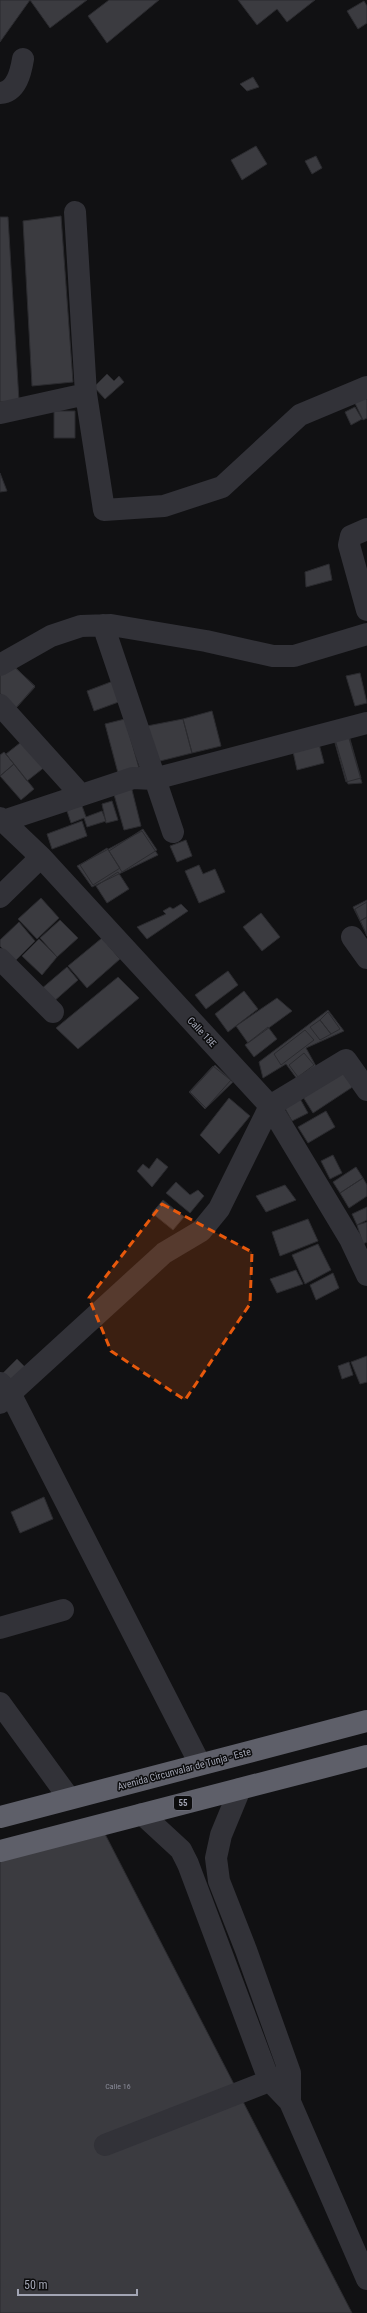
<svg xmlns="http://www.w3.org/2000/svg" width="367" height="2313" viewBox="0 0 367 2313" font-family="'Roboto Condensed',sans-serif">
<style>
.building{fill:#3b3b40;stroke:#2b2b2f}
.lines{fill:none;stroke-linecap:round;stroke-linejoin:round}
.minor{stroke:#323238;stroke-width:22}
.highway{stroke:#5e5f69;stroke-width:22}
.marked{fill:#e8590c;fill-opacity:0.2;stroke:#e8590c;stroke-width:3;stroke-dasharray:8 5;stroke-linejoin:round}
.labels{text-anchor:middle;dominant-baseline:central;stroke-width:3;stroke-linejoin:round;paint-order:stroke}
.number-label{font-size:8px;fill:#888a97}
.shield{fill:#0c0c0d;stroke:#757782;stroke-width:1}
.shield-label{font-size:9px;font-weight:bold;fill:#a2a5b4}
.street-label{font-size:10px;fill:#a2a5b4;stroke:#0c0c0d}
</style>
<rect width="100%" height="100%" fill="#111113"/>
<path class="building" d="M0 0H30L0 42Z
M30 0H87L50 28Z
M109 0H159L107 43 88 16Z
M238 0H315L287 22 277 9 257 25Z
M364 1 367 6V23L358 29 347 11Z
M253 77 259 87 247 91 240 84Z
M256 146 267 164 242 180 231 160Z
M316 156 322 168 312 174 305 161Z
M61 216 73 382 32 386 23 221Z
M0 217H8L19 401 0 402Z
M107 374 114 381 119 376 124 382 105 399 94 387Z
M363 394 367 400V418L363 420 353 399Z
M355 407 362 419 351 425 345 412Z
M54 411H75V438H54Z
M0 473 7 491 0 492Z
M329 564 332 580 306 587 305 572Z
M11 663 35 687 16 708 0 693V674Z
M11 664 35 686 15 709 0 696V676Z
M360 673 367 703 355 706 346 676Z
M116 680 124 700 94 711 87 691Z
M212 711 221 746 192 753 183 719Z
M125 719 139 768 118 773 105 724Z
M183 719 192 753 156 762 147 726Z
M348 732 361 778 346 782 333 736Z
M348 735 362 783 348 784 334 736Z
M25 739 46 766 27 781 6 754Z
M318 740 324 763 297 770 292 747Z
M4 752 14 764 0 776V755Z
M14 764 34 789 21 800 0 776Z
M131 786 141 826 124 830 113 791Z
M112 801 118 820 106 823 102 804Z
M81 803 86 817 102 811 106 821 87 827 84 818 71 823 66 808Z
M82 821 87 836 52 849 47 834Z
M143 829 157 850 122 872 109 851Z
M142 831 158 855 92 887 77 866Z
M186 840 192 856 177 862 170 846Z
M107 848 120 868 93 885 80 865Z
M199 865 203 874 215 869 225 892 199 903 185 871Z
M118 872 129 889 107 903 96 886Z
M41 898 59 918 37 939 18 919Z
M367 900V917L360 921 353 907Z
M367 902V936L355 909Z
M181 904 188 911 147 939 137 927 166 914 163 911 170 907 173 909Z
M261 913 280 937 262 951 243 927Z
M367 917V935L360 921Z
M60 920 78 938 57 957 40 938Z
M19 922 35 941 15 961 0 946V940Z
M102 938 120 959 87 988 68 966Z
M39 939 57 957 42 975 22 956Z
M67 967 78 980 52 1003 40 990Z
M228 971 238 985 206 1009 195 995Z
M118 977 139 998 78 1049 56 1028Z
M244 991 258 1009 228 1032 215 1014Z
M277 998 292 1011 248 1043 236 1026Z
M328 1010 344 1031 306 1048 317 1068 300 1083 286 1064 263 1078 259 1062Z
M328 1012 340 1029 331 1034 320 1020Z
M320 1020 331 1034 320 1040 310 1027Z
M268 1027 277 1039 254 1057 245 1045Z
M305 1030 314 1040 281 1065 274 1054Z
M304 1053 314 1065 298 1077 289 1065Z
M215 1065 231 1080 206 1108 190 1092Z
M213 1066 233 1082 205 1109 189 1092Z
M344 1070 354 1086 313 1113 303 1097Z
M298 1095 308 1113 292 1121 282 1103Z
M229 1098 250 1116 219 1154 200 1135Z
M326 1111 335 1127 308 1143 298 1127Z
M333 1155 342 1173 330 1179 321 1161Z
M157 1158 168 1167 152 1187 137 1171 143 1164 149 1169Z
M356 1167 363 1178 340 1193 333 1182Z
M363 1178 367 1185V1196L349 1208 340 1193Z
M176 1182 190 1195 198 1190 204 1196 190 1213 166 1193Z
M285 1185 296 1200 266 1212 256 1196Z
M163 1200 184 1217 173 1230 152 1213Z
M367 1207V1220L357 1225 352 1214Z
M308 1219 318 1241 280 1256 272 1232Z
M367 1222V1242L363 1244 357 1225Z
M318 1244 331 1270 305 1284 292 1255Z
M296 1270 303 1284 277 1293 270 1279Z
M333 1273 339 1288 316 1300 310 1285Z
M367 1356V1382L360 1384 351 1362Z
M17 1359 25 1367 12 1380 3 1373Z
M349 1362 353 1375 342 1379 338 1366Z
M44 1497 53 1519 20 1533 11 1512Z
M104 1832 352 2313H0V1859Z"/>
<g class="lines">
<path class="minor" d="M0 93C17 92 21 71 23 59
M75 212 86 394 104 510 164 506 222 487 300 415 367 387
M0 413 86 394
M367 529 351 536 349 545 367 610
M103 625 173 832
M0 665 51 636 81 626 111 625 206 641 273 656H294L367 634
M0 705 81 795
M0 818 41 857 270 1106 350 1239 367 1275
M3 821 133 778 154 779 367 723
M0 897 41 857
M352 937 367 958
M0 959 53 1012
M0 1383 11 1395 200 1764
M0 1403 164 1253 201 1231 219 1209 270 1106 346 1060 367 1090
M0 1628 63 1610
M0 1703 69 1798
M240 1789 221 1835 216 1858 219 1881 246 1950 290 2073V2102
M142 1814 181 1850 188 1864 269 2080 290 2102 367 2279
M105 2145 282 2076"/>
<path class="highway" d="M0 1817 367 1721
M0 1851 367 1756"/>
</g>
<path class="marked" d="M162 1204 252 1252 250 1304 185 1400 111 1351 89 1298Z"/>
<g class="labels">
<g class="number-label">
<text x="118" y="2086">Calle 16</text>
</g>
<rect class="shield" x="174" y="1796" width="18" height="14" rx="3"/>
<g class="shield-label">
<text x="183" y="1803">55</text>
</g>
<g class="street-label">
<text transform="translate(202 1032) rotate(47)">Calle 18E</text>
<text transform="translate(184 1769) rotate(-15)">Avenida Circunvalar de Tunja - Este</text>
</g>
</g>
<path d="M18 2289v6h119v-6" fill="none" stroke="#a2a5b4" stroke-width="2"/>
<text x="24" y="2289" font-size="12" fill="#a2a5b4" stroke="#0c0c0d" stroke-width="3" paint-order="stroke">50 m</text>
</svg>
